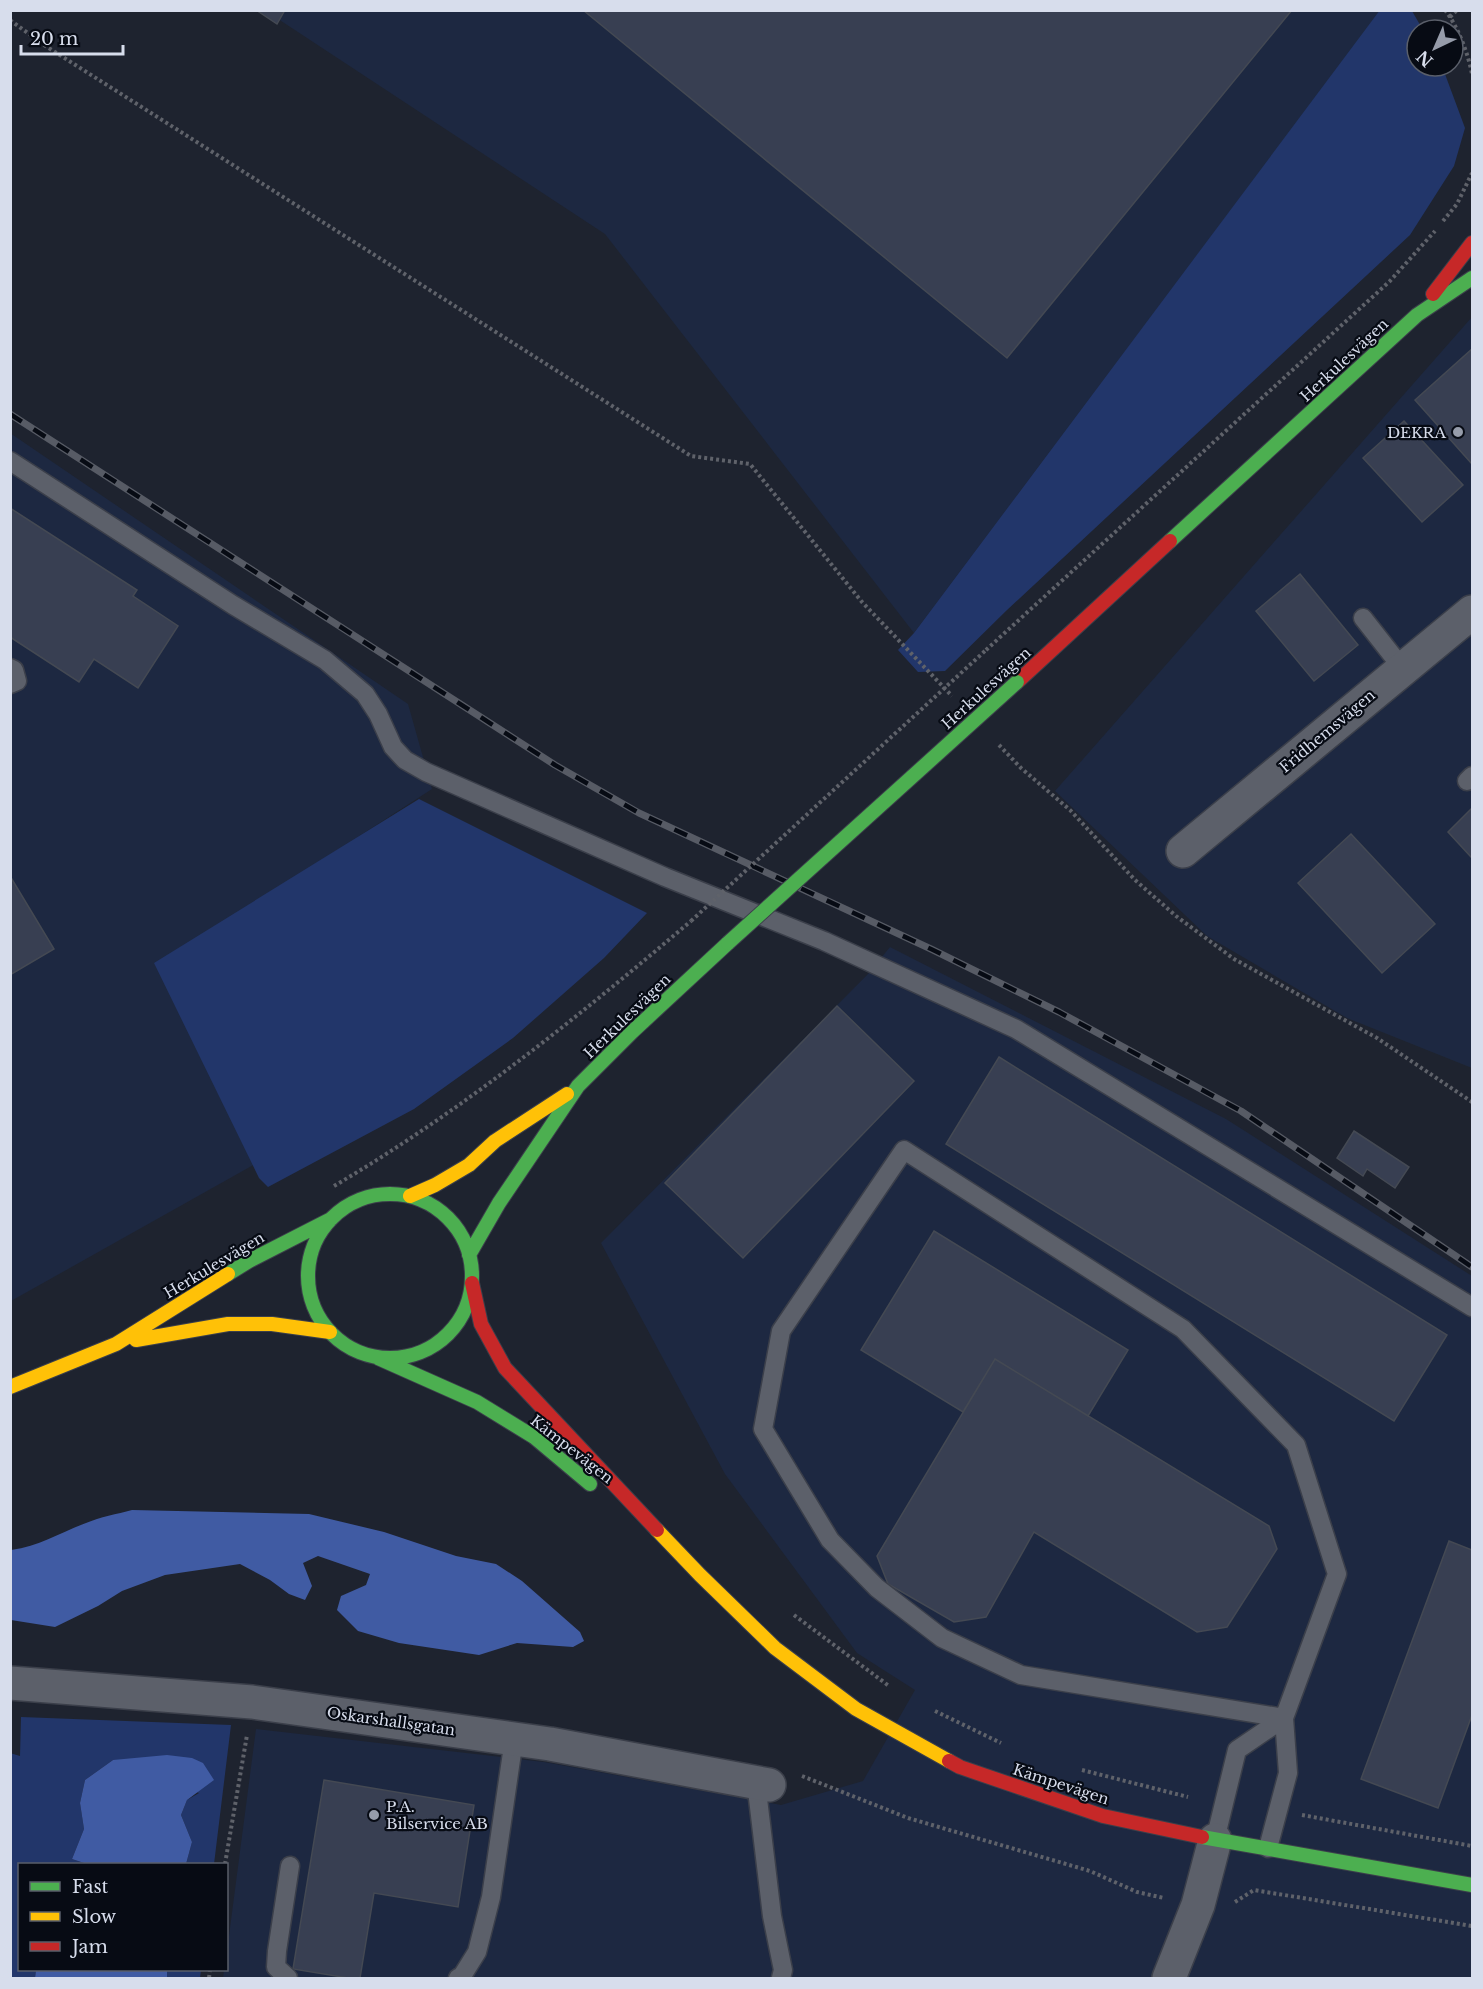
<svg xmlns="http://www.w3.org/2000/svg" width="1483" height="1989" viewBox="0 0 1483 1989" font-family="'Libre Baskerville',serif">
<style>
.built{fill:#1d2841}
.green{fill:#22366a}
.water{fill:#405ba3}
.building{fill:#383f52;stroke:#444953;stroke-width:1.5}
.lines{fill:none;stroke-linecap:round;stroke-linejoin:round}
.lane-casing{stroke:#3b3f4a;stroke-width:21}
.street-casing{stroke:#3b3f4a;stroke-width:36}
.fast-casing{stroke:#3b3f4a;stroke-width:16}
.slow-casing{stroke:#3b3f4a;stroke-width:16}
.jam-casing{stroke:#3b3f4a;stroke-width:16}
.path{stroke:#5f626a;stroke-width:4;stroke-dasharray:3 3;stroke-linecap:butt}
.lane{stroke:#5c606a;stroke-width:18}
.street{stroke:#5c606a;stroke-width:33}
.fast{stroke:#4caf50;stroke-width:14}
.slow{stroke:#ffc107;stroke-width:14}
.jam{stroke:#c62828;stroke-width:14}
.rail-casing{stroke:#575b65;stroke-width:7}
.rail{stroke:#070b14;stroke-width:4.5;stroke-dasharray:14;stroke-linecap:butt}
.fast-bridge-casing{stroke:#3b3f4a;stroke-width:16;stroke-linecap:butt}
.path-bridge{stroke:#5f626a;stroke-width:4;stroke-dasharray:3 3;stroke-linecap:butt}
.fast-bridge{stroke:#4caf50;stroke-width:14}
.poi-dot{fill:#969caa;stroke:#070b14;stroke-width:2}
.labels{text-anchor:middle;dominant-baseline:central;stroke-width:4.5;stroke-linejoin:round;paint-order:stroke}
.street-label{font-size:15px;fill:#d7ddec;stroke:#070b14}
.poi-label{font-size:15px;fill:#d7ddec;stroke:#070b14;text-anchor:end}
</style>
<rect width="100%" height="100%" fill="#1e232f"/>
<path class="built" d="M266 11H1380L914 633 605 234Z
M1472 317V1068L1347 1018 1207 936 1055 791Z
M10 433 408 704 432 789 161 964 280 1150 11 1301Z
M890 947 1226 1119 1472 1276V1978H223L224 1970H226L227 1951 256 1729 544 1762 781 1805 863 1781 915 1690 857 1653 725 1474 601 1243 868 974Z"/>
<path class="green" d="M1380 10 1412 11 1423 30H1417V66H1442L1465 128 1454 166 1410 235 1007 610 945 671 918 672 898 650 914 633Z
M419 799 647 913 604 958 513 1038 414 1109 268 1187 259 1178 154 963Z
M21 1717 231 1725 214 1864H186L192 1842 181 1815 187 1800 199 1793 113 1760 85 1780 80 1803 84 1829 72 1859 87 1864H20V1970H36L35 1978H11L10 1753 20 1756Z
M167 1970H201L200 1978H167Z"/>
<path class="water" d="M132 1510 309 1514 384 1532 456 1556 496 1564 522 1581 580 1632 584 1641 573 1647 517 1643 479 1655 399 1643 358 1631 337 1610 341 1596 366 1585 370 1574 318 1556 303 1563 312 1586 305 1600 289 1594 270 1580 240 1564 165 1575 122 1591 98 1606 55 1627 11 1620V1550C40 1546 59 1533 86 1523 100 1517 117 1514 132 1510Z
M167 1755 192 1758 203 1763 214 1780 187 1800 181 1815 192 1842 186 1864H87L72 1859 84 1829 80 1803 85 1780 113 1760Z
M36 1970H167V1978H35Z"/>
<path class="building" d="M256 10H285L277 24Z
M583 10H1292L1007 358Z
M1472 349V464L1415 400Z
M1404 421 1463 485 1422 522 1363 458Z
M10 508 137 590 133 596 178 626 138 688 94 659 79 682 10 637Z
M1300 574 1358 645 1314 681 1256 611Z
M1472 808V858L1448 832Z
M1351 834 1435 924 1382 973 1298 883Z
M10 876 54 949 10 975Z
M837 1006 914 1081 743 1258 665 1183Z
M999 1057 1447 1335 1394 1421 946 1144Z
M1354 1131 1409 1167 1395 1188 1367 1169 1363 1176 1337 1158Z
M934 1231 1128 1350 1088 1416 995 1359 963 1412 861 1350Z
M995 1359 1269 1526 1277 1549 1227 1627 1197 1632 1034 1532 986 1617 954 1622 888 1584 877 1556Z
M1449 1541 1472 1550V1715L1438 1808 1361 1779Z
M324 1780 474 1805 458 1907 374 1893 360 1978H348L293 1969Z"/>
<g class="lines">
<defs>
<path id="lane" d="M10 461 233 605 325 660 365 694 378 714 393 747 405 760 426 772 665 877 824 941 1016 1029 1472 1307
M1363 618 1403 669
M10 668 14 670 17 681 10 684
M1467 781 1472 776
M756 1782 772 1916 783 1970 781 1978
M1215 1840 1237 1750 1284 1718
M1268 1848 1288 1773 1284 1718 1337 1574 1296 1445 1183 1329 904 1150 781 1331 763 1429 830 1540 877 1588 942 1638 1021 1675 1284 1718
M288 1978 276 1967 277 1951 290 1866
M458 1978 462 1976 477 1952 491 1897 514 1739"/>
<path id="street" d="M1183 851 1472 612
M10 1683 252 1702 550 1744 769 1785
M1169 1978 1198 1905 1215 1840"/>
<path id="fast" d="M1170 541 1417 315 1472 278
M308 1276a82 82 0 1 1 164 0a82 82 0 1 1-164 0Z
M469 1255 499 1203 578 1086 632 1032 728 943
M228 1274 249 1261 331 1219
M378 1358 477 1402 534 1437 590 1484
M1202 1837 1472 1885"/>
<path id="slow" d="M410 1196 435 1185 469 1165 495 1141 567 1094
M136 1340 228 1324H272L330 1332
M10 1387 116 1344 228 1274
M657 1530 700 1575 775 1648 856 1709 949 1761"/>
<path id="jam" d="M1433 294 1472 243
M1017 682 1170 541
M472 1283 481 1324 505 1368 657 1530
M949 1761 960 1767 1103 1816 1202 1837"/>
</defs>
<use href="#lane" class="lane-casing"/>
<use href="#street" class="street-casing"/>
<use href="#fast" class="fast-casing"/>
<use href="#slow" class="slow-casing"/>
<use href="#jam" class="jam-casing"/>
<path class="path" d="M1445 10C1458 27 1468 53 1472 74
M1450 17 1457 10
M10 20 44 45 691 456 750 464 862 602 952 696
M1443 221 1457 204 1472 173
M986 650 1390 281 1435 231
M999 745 1021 768 1070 810 1135 880 1176 916 1234 959 1377 1038 1472 1102
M334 1186C462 1111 578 1017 691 921
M794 1615 889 1686
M935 1711 1001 1743
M1082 1770 1188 1797
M802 1776 908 1818 1090 1871 1137 1892 1164 1898
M1302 1815 1472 1846
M225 1864 247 1735
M1235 1902 1254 1890 1472 1926
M209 1978 210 1970"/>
<use href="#lane" class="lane"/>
<use href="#street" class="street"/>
<use href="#fast" class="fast"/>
<use href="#slow" class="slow"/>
<use href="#jam" class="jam"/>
<defs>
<path id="rail" d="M10 414 555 765 639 813 931 949 1059 1012 1241 1111 1472 1267"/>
</defs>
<use href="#rail" class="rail-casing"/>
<use href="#rail" class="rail"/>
<defs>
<path id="fast-bridge" d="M728 943 1017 682"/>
</defs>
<use href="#fast-bridge" class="fast-bridge-casing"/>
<path class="path-bridge" d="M691 921 986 650"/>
<use href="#fast-bridge" class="fast-bridge"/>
</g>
<g class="poi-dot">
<circle cx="1458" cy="432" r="6"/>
<circle cx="374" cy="1815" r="6"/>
</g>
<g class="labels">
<g class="street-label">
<text transform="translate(1344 360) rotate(-43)">Herkulesvägen</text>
<text transform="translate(986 688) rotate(-42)">Herkulesvägen</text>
<text transform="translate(1327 731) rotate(-40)">Fridhemsvägen</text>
<text transform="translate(627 1016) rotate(-44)">Herkulesvägen</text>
<text transform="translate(214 1265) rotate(-31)">Herkulesvägen</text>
<text transform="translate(572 1449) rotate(38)">Kämpevägen</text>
<text transform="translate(391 1721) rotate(8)">Oskarshallsgatan</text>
<text transform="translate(1061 1784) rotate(18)">Kämpevägen</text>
</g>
<g class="poi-label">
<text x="1446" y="432">DEKRA</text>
<text x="386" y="1806" text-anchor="start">P.A.<tspan x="386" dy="17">Bilservice AB</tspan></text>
</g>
</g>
<rect width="1483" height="1989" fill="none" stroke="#d7ddec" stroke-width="24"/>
<rect x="18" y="1863" width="210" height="108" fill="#070b14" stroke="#5a5f6a" stroke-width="1.5"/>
<rect x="30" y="1882" width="30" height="9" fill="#4caf50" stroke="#5a5f6a" stroke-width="1.5"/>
<text x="72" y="1893" font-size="18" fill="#d7ddec">Fast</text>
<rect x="30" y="1912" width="30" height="9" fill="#ffc107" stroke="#5a5f6a" stroke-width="1.5"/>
<text x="72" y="1923" font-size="18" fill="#d7ddec">Slow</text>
<rect x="30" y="1942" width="30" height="9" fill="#c62828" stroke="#5a5f6a" stroke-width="1.5"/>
<text x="72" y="1953" font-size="18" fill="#d7ddec">Jam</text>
<g transform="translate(1435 48) rotate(224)"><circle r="28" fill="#070b14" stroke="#5a5f6a" stroke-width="1.5"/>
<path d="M0-4.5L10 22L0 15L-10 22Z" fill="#969caa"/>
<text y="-9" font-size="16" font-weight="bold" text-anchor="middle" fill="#d7ddec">N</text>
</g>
<path d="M21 45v9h102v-9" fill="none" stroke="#d7ddec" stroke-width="3"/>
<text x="30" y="45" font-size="18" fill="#d7ddec" stroke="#070b14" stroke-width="4.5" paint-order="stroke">20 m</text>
</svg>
